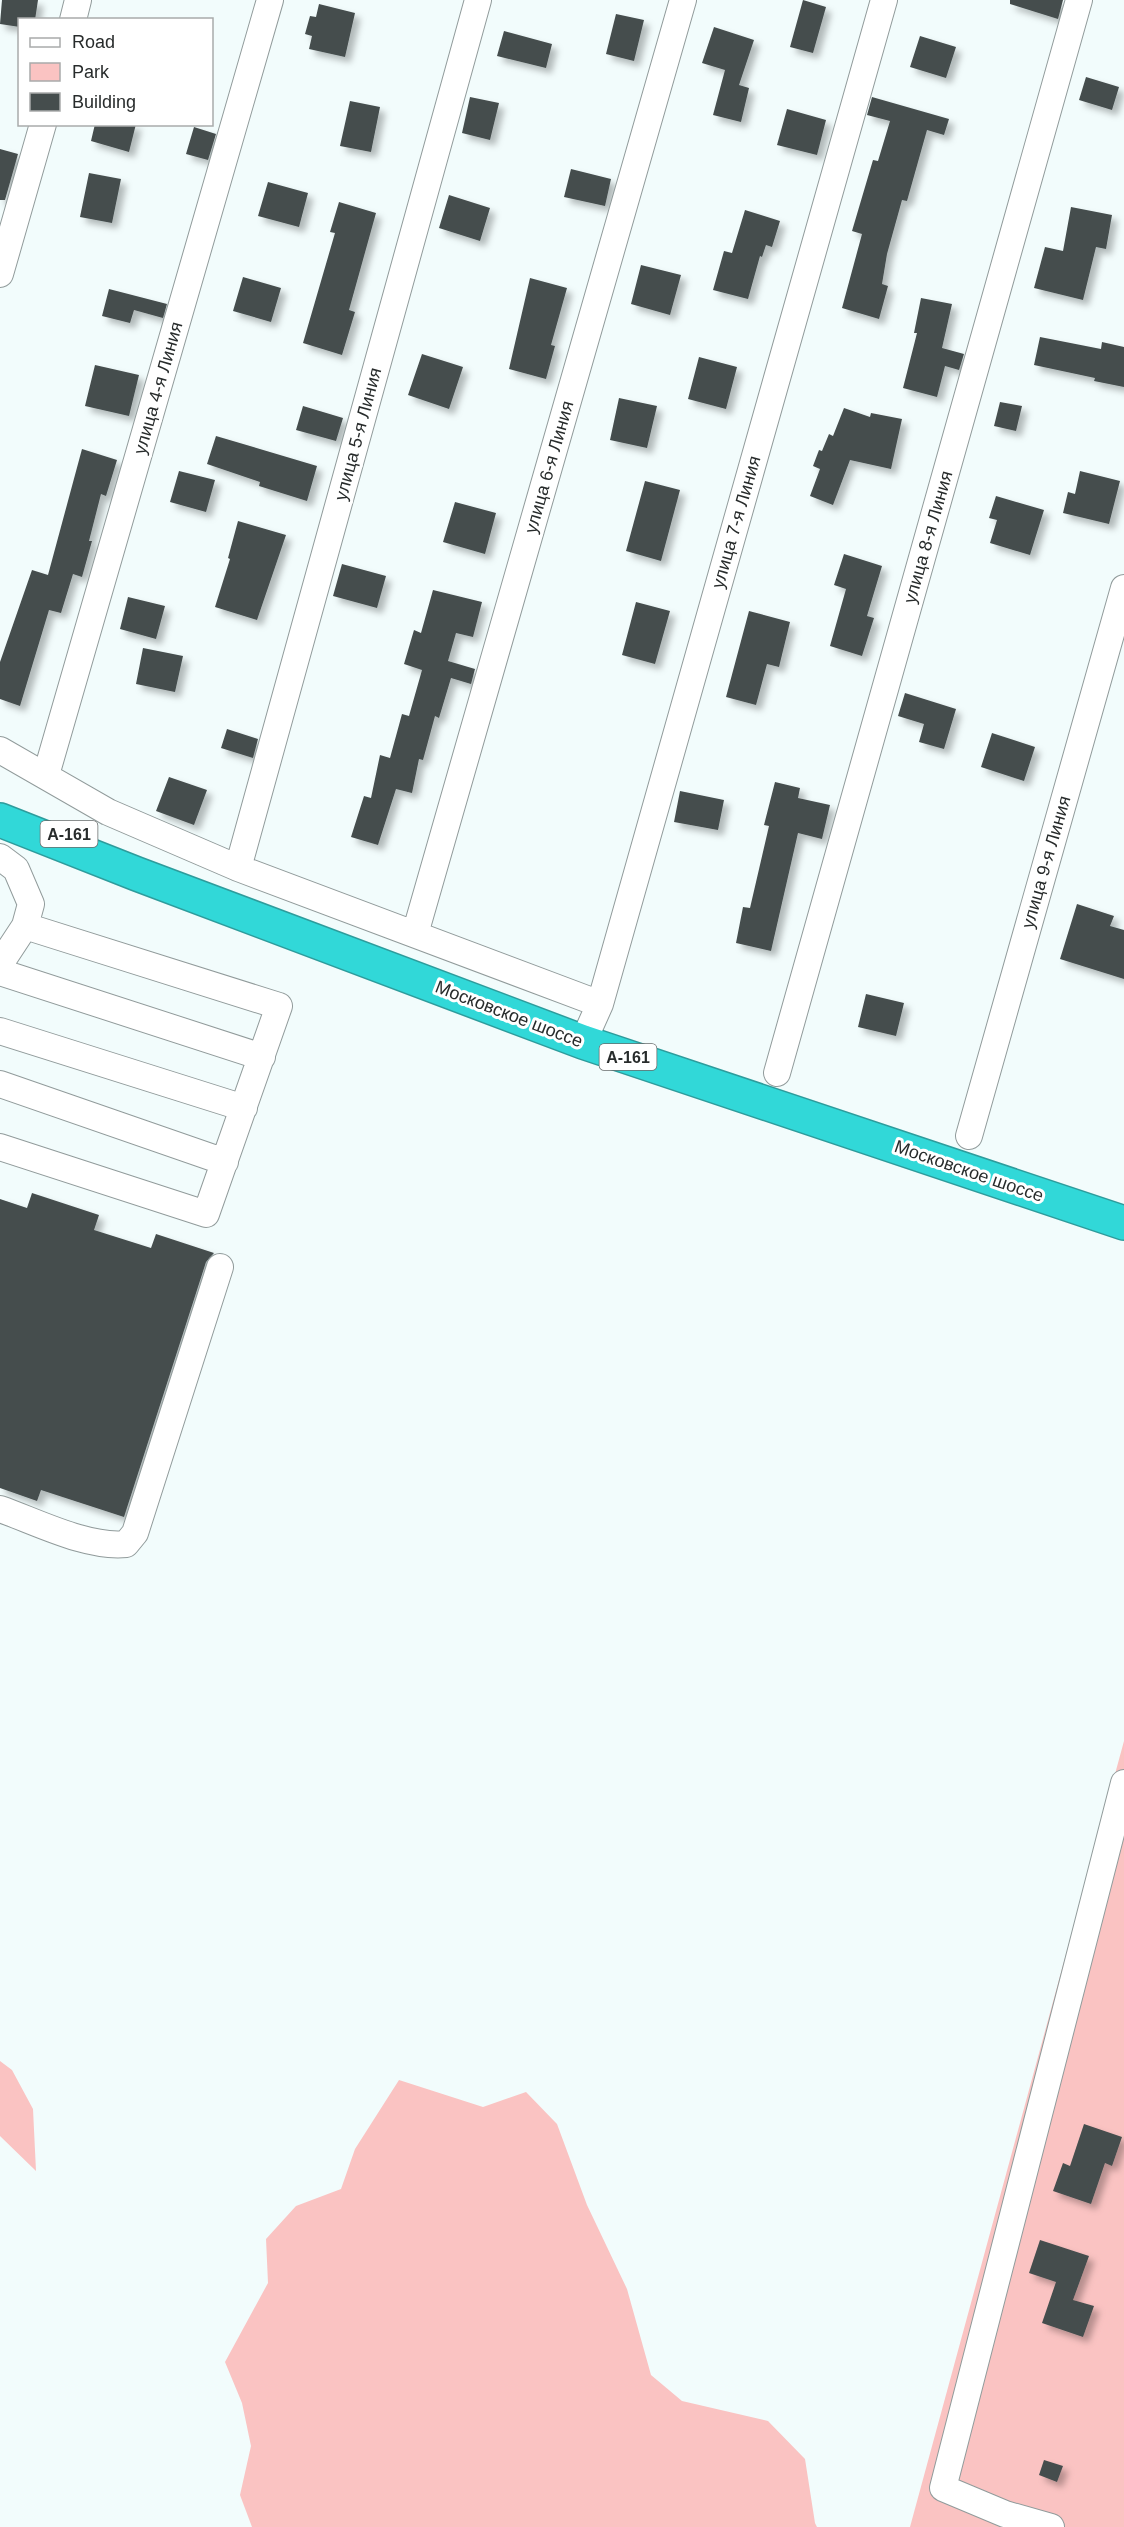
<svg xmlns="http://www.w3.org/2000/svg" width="1124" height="2527" viewBox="0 0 1124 2527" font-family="Helvetica,sans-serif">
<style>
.green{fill:#fac3c2}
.building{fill:#454d4d;filter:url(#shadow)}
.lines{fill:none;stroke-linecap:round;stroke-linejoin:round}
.minor-casing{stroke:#919b9b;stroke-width:28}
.highway-casing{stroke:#2e9c9c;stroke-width:36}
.minor{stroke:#fff;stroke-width:26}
.highway{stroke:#31d8d8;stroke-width:33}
.labels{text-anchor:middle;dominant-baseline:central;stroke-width:6;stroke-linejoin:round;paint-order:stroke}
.shield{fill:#fff;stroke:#686b6b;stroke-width:1.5}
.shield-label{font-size:16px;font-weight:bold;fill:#282c2c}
.street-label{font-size:18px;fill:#282c2c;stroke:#fff}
</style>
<defs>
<filter id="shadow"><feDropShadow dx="5.5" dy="5.5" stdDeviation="3" flood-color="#0004"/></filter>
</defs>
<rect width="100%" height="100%" fill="#f2fcfc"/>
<path class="green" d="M1124 1741V2527H910Z
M0 2061 12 2070 33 2109 36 2171 0 2136Z
M399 2080 483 2107 526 2092 557 2124 587 2205 627 2289 651 2375 682 2401 768 2421 805 2459 815 2523 817 2527H252L240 2495 251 2446 242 2403 225 2362 268 2283 266 2239 296 2206 341 2189 355 2149Z"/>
<path class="building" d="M2 0H38L35 20H20V27L0 24Z
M803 0 826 7 813 53 790 47Z
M1010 0H1063L1058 19 1010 4Z
M319 4 355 13 345 57 309 49 312 36 305 34 310 16 316 17Z
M616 14 644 20 634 61 606 54Z
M714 27 754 40 739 85 749 88 741 122 713 115 725 70 702 63Z
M504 31 552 44 546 68 497 56Z
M920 36 956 47 946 78 910 67Z
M1086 77 1119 87 1112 110 1079 100Z
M470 97 499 103 490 140 462 133Z
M872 97 949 119 944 135 927 130 907 201 902 200 887 254 882 284 888 286 879 319 842 308 862 234 852 231 873 160 878 161 890 121 867 115Z
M350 101 380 107 371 152 340 146Z
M787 109 826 120 817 155 777 145Z
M95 124H136L129 152 91 141Z
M194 127 216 134 208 160 186 154Z
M0 149 18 154 5 200H0Z
M571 169 611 179 605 206 564 197Z
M89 173 121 179 112 223 80 217Z
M268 182 308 193 299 227 258 216Z
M449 195 490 208 480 241 439 228Z
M339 202 376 213 349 310 355 312 342 355 303 343 335 233 330 232Z
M1071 207 1112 215 1106 249 1096 247 1083 300 1034 288 1045 247 1063 251Z
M745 210 780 221 772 247 766 245 762 257 760 256 748 299 713 290 724 251 732 253Z
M641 265 681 275 670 315 631 304Z
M243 277 281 288 271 322 233 311Z
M530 278 567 288 551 345 555 346 546 379 509 369Z
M109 289 167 304 163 318 134 310 130 323 102 316Z
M921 298 952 304 942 348 964 354 959 370 945 366 937 397 903 388 917 333H914Z
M1040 337 1101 349 1102 342 1124 347V387L1094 381 1095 378 1034 365Z
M422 354 463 367 449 409 408 395Z
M699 357 737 367 726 409 688 399Z
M95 365 139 375 129 416 85 406Z
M619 398 657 406 647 448 610 440Z
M1000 402 1022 406 1016 431 994 426Z
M303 406 343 418 336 441 296 430Z
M844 408 870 417 871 413 902 419 891 469 850 460 833 505 810 496 820 469 813 466 819 450 822 451 829 434 833 436Z
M216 436 317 466 307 501 259 486 260 482 207 464Z
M82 449 117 460 106 496 101 494 89 541H92L82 577 73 574 61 613 49 610 20 706 0 699V662L32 570 48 575Z
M179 471 215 480 206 512 170 502Z
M1080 471 1120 481 1109 524 1063 513 1068 492 1075 494Z
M645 481 680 490 661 561 626 551Z
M996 496 1044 510 1030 555 990 543 997 520 989 518Z
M455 502 496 513 485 554 443 542Z
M238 521 286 535 257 620 215 607 230 559 228 558Z
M844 554 882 566 867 616 874 618 862 656 830 646 846 589 834 585Z
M342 564 386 576 377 608 333 596Z
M433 590 482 602 473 637 456 633 448 661 475 669 471 684 451 678 439 718 435 716 423 760 419 759 412 793 396 789 378 845 351 837 364 796 371 798 380 755 390 758 402 714 409 716 422 670 404 664 414 630 421 633Z
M128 597 165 606 156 639 120 629Z
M636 602 670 611 655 664 622 655Z
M749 611 790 622 779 667 767 664 756 705 726 697Z
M143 648 183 656 175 692 136 684Z
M905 693 956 709 944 749 919 742 924 724 898 716Z
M227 729 258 739 253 758 221 748Z
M992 733 1035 747 1024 781 981 767Z
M169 777 207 790 194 825 156 811Z
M775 782 800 788 798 798 830 805 822 839 798 833 771 951 736 943 743 907 750 908 769 826 764 825Z
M680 791 724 800 718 830 674 822Z
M1077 904 1114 916 1110 926 1124 930V979L1060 959Z
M866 994 904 1003 896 1036 858 1027Z
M32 1193 99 1215 94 1230 151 1248 156 1234 214 1253 206 1262 124 1517 41 1490 37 1501 0 1488V1199L27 1208Z
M1084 2124 1122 2137 1112 2166 1105 2163 1091 2204 1053 2191 1063 2163 1070 2166Z
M1040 2240 1089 2256 1073 2300 1094 2306 1083 2337 1042 2323 1056 2282 1029 2273Z
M1044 2460 1063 2466 1057 2482 1039 2475Z"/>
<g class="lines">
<defs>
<path id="minor" d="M73 20 78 0
M0 274 43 124
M0 750 108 812 238 868 600 1004
M46 775 270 0
M0 857 16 869 31 904 25 926 0 964
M238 868 478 0
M415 934 683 0
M0 972 262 1057
M0 1031 244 1108
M583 1042 600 1004 884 0
M777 1073 1079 0
M0 1084 225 1162
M969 1136 1124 588
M0 1147 206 1214 279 1006 25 926
M0 1509C37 1522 87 1548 126 1544L135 1533 220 1267
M1051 2527 1005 2514 943 2488 1124 1783"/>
<path id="highway" d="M0 820 137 874 583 1042 1124 1223"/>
</defs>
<use href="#minor" class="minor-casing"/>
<use href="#highway" class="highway-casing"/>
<use href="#minor" class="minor"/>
<use href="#highway" class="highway"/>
</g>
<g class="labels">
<g class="shield">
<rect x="40.5" y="821" width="57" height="26" rx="4.5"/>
<rect x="599.5" y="1044" width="57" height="26" rx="4.5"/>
</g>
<g class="shield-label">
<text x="69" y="834">А-161</text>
<text x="628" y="1057">А-161</text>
</g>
<g class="street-label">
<text transform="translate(158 388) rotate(-74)">улица 4-я Линия</text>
<text transform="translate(358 434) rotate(-75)">улица 5-я Линия</text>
<text transform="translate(549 467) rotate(-74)">улица 6-я Линия</text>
<text transform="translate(736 522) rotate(-74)">улица 7-я Линия</text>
<text transform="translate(928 537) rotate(-74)">улица 8-я Линия</text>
<text transform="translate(1046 862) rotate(-74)">улица 9-я Линия</text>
<text transform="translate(509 1014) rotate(21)">Московское шоссе</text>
<text transform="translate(969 1171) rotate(19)">Московское шоссе</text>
</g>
</g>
<rect x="18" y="18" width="195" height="108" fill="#ffffff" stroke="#a9abab" stroke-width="1.5"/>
<rect x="30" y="38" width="30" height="9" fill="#ffffff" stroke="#a9abab" stroke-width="1.5"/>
<text x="72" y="48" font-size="18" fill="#282c2c">Road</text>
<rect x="30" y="63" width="30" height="18" fill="#fac3c2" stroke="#a9abab" stroke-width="1.5"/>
<text x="72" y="78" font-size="18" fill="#282c2c">Park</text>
<rect x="30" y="93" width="30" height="18" fill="#454d4d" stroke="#a9abab" stroke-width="1.5"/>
<text x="72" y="108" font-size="18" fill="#282c2c">Building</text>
</svg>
